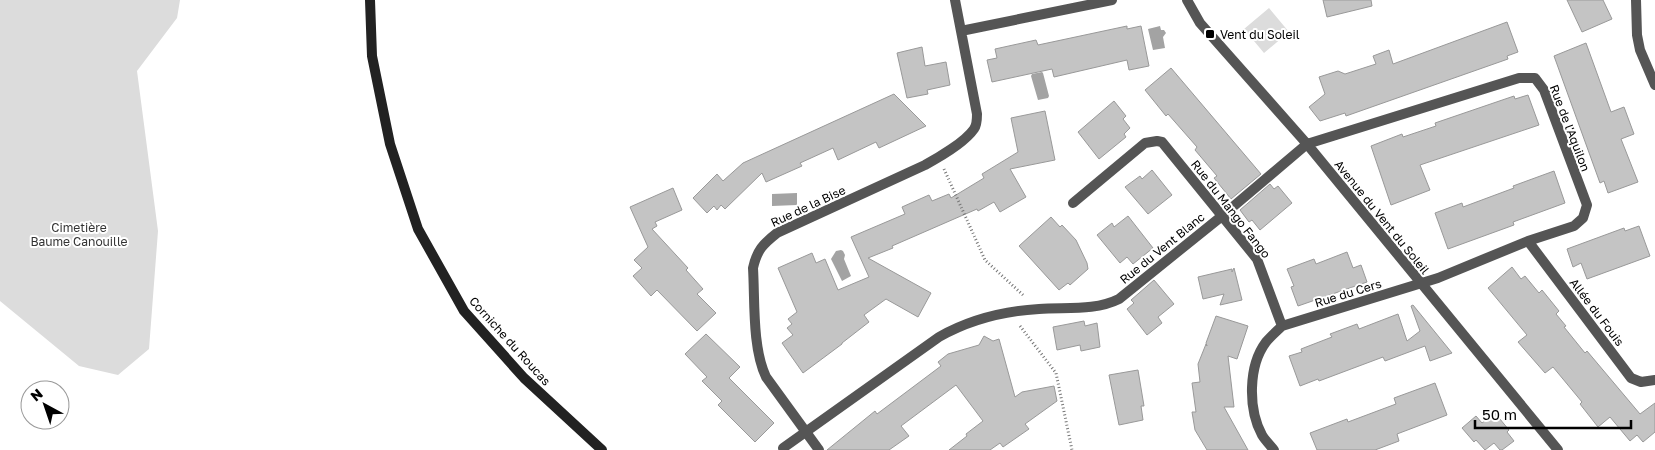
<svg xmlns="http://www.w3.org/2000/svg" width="1655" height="450" viewBox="0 0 1655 450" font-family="'Golos Text',sans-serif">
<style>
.green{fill:#dcdcdc}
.water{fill:#a3a3a3}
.building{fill:#c4c4c4;stroke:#999}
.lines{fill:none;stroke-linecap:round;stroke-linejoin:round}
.path{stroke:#777;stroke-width:3;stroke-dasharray:1 2.5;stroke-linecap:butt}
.street{stroke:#555;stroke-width:10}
.secondary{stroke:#222;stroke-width:10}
.poi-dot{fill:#000;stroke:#fff;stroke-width:2}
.labels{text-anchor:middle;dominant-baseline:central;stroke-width:4;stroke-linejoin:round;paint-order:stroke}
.poi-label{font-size:12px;fill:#000;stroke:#fff;text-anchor:start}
.street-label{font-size:12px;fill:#000;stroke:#fff}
.park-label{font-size:12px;fill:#333;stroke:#fff}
</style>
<rect width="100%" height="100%" fill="#fff"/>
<path class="green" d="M0 0H180L177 18 137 71 158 231 149 349 118 375 79 366 0 301Z
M1269 8 1289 32 1264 53 1244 29Z"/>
<path class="water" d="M1160 26 1161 30H1164L1166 33 1163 37 1165 48 1153 50 1148 29Z
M1042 72 1043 73 1049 96 1048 98 1038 100 1031 76 1032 74Z
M797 193V205L772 206V194Z
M841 250 843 251 845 255 844 259 851 276 842 281 831 259 836 251Z"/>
<path class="building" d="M1323 0H1371L1372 6 1327 17Z
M1567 0H1603L1612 19 1582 32Z
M1507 22 1518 52 1507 56 1508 59 1346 116 1345 113 1320 121 1309 107 1325 94 1319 77 1338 71 1345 74 1376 64 1373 56 1389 50 1393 64Z
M1127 26V29L1141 26 1149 66 1129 70 1127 60 1054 77 1052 69 992 82 987 60 997 58 995 49 1036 40 1038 45Z
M1586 43 1611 112 1624 107 1634 134 1621 139 1638 182 1608 193 1604 181 1600 183 1554 56Z
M922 47 925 66 946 62 950 85 927 90 928 94 907 98 897 53Z
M1171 68 1261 174 1231 199 1214 178 1217 176 1195 150 1197 147 1168 114 1166 116 1145 90Z
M894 94 926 126 879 148 876 142 838 160 833 148 800 163 802 166 766 182 762 173 725 209 721 205 717 210 714 206 707 213 693 198 717 174 723 181 743 163Z
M1528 95 1539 125 1420 165 1430 190 1391 205 1371 146 1402 134 1403 137 1436 126 1435 123 1514 96 1515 99Z
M1114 101 1126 116 1123 119 1130 128 1124 134 1126 137 1099 159 1078 132Z
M1045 111 1055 160 1010 169 1026 197 1000 212 994 202 978 211 977 209 892 246 893 248 868 258 931 293 918 317 886 299 864 315 869 322 842 343V344L803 373 782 343 793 335 787 328 792 324 788 319 797 312 778 268 812 253 816 263 825 259 838 290 869 277 851 237 905 214 902 207 929 195 932 201 949 194 951 198 984 178 982 174 1018 152 1011 118Z
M1152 170 1172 195 1148 214 1125 187 1140 176 1142 179Z
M1554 171 1565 203 1513 222 1514 225 1448 249 1435 213 1462 203 1463 207 1514 188 1513 186Z
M1270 184 1274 189 1278 186 1292 203 1260 230 1252 220 1249 222 1240 210Z
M673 188 682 210 655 222 657 226 652 229 688 268 686 270 703 289 697 294 716 313 697 331 657 290 651 296 633 276 642 268 634 260 648 247 630 207Z
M1128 216 1153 248 1133 264 1127 257 1120 263 1097 235 1112 223 1114 227Z
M1051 217 1060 227 1062 225 1076 240 1087 263 1088 269 1070 285 1068 283 1059 290 1019 246Z
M1639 226 1650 256 1587 279 1581 263 1573 267 1567 249 1624 228 1625 231Z
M1347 252 1353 268 1361 265 1367 282 1298 306 1291 287 1294 286 1287 269 1314 259 1316 264Z
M1512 267 1521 279 1525 276 1539 293 1542 290 1559 311 1556 314 1566 326 1564 327 1585 353 1587 351 1640 414 1655 403V432L1643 442 1637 435 1630 441 1610 417 1598 427 1580 404 1582 402 1553 367 1545 373 1518 342 1527 335 1488 288Z
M1234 268 1242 300 1220 305 1224 294 1203 299 1198 277 1232 269V272Z
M1154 280 1174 304 1158 317 1162 323 1147 335 1127 309 1134 303 1131 300Z
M1413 305 1452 353 1430 361 1425 346 1385 361 1383 357 1319 381 1318 379 1300 386 1289 356 1302 352 1301 349 1332 337 1330 334 1357 324 1359 329 1398 314 1407 341 1420 331 1411 306Z
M1216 316 1248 326 1237 359 1228 356 1234 407H1224L1248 450H1207L1195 430 1192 412H1196L1192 383 1200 382 1198 364 1206 344 1207 346 1206 343Z
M1084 321 1085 326 1097 323 1100 347 1081 351 1080 345 1057 350 1053 327Z
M706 334 740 367 729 378 774 423 755 442 718 405 722 401 702 381 707 377 685 354Z
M984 336 993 341 999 339 1015 397 1022 392 1054 386 1057 401 1025 424 1029 429 1003 447 1000 443 990 450H949L967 436 966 434 983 421 956 385 901 426 909 436 889 450H827L875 411 877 414 941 366 938 362 948 354 979 345Z
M1138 370 1144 406H1141L1143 420 1119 425 1109 375Z
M1435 383 1447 415 1397 434 1399 441 1375 450H1317L1310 433 1347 419 1348 422 1396 404 1394 398Z
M1495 413 1509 430 1507 432 1514 441 1502 450H1500L1494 443 1485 450 1476 440 1474 442 1462 428 1476 416 1482 423Z"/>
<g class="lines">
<path class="path" d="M944 169 985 260 1023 295
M1020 326 1056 373 1072 450"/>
<path class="street" d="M1187 0 1200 23 1307 144 1558 450
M1636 0 1637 35 1640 50 1655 85
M961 31 1112 0
M1073 203 1145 143 1157 141 1162 142 1257 259 1282 326C1277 331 1271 336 1266 342 1248 366 1248 409 1262 435 1265 440 1270 445 1274 450
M1528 241 1631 378 1641 382 1655 380
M783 448 939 337C969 320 1005 311 1039 309 1066 307 1095 311 1119 299L1222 216 1307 144 1519 78H1535L1544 90 1587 205 1583 218 1574 226 1528 241 1438 278 1282 326
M819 450 766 377C752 347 755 301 753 268 757 250 763 244 777 233L925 165C938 158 965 142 974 129 977 125 977 119 977 114L955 0"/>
<path class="secondary" d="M370 0 372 56 390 144 418 229 464 311 524 378 602 450"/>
</g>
<rect class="poi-dot" x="1205" y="29" width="10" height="10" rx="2.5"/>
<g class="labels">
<g class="poi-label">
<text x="1220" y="34">Vent du Soleil</text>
</g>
<g class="street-label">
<text transform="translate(1570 128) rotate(69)">Rue de l'Aquilon</text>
<text transform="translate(808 206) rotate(-25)">Rue de la Bise</text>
<text transform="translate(1231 209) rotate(52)">Rue du Mango Fango</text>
<text transform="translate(1382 217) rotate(51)">Avenue du Vent du Soleil</text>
<text transform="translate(1162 248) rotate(-39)">Rue du Vent Blanc</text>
<text transform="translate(1348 293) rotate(-17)">Rue du Cers</text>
<text transform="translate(1597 312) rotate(53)">Allée du Fouis</text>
<text transform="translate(510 341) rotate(48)">Corniche du Roucas</text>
</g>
<g class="park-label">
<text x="79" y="227">Cimetière<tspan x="79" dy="14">Baume Canouille</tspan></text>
</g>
</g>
<g transform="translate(45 405) rotate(320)"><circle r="24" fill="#ffffff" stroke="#999999"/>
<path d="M0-4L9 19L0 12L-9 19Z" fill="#000000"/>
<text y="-8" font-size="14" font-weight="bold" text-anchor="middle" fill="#000000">N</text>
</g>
<path d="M1475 420v8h156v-8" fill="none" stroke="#000000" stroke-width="2.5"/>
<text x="1482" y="420" font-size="15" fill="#000000" stroke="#ffffff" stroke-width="4" paint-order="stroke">50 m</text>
</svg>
